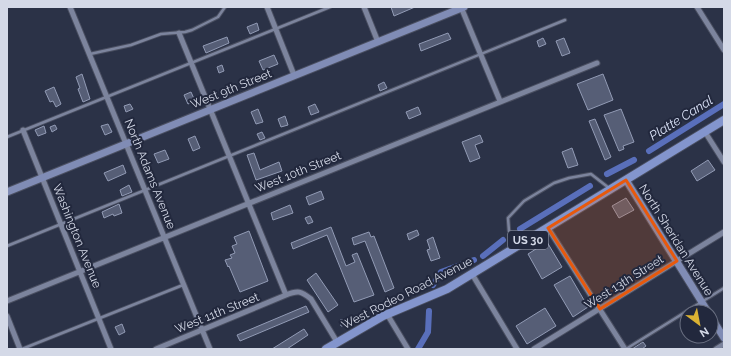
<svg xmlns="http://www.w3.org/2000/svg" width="731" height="356" viewBox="0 0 731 356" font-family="Raleway,sans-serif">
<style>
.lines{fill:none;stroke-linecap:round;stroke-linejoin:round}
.canal{stroke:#596fbb;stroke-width:6}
.building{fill:#565e76;stroke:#929bb5}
.lane-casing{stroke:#4a4f61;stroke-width:4.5}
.street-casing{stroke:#4a4f61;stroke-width:7}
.secondary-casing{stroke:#4a4f61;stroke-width:9}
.primary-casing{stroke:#4a4f61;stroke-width:10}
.lane{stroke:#7c849d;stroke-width:2.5}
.street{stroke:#7c849d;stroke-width:5}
.secondary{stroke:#808cb5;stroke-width:7}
.primary{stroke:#8395cd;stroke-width:8}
.marked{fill:#e8590c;fill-opacity:0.2;stroke:#e8590c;stroke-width:3;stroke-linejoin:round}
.labels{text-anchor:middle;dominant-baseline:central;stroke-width:4;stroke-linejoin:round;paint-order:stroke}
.shield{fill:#22283d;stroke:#9fa4b4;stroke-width:1}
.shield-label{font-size:11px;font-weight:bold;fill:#d4d9e7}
.street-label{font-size:12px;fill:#d4d9e7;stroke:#22283d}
.water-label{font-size:13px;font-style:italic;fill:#dae2f7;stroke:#22283d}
</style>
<rect width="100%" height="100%" fill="#2b3247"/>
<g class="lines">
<path class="canal" d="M649 151 724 104
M607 174 634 160
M520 229 590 186
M483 256 503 240
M433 285 441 272 474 260
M418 349 428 332 429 311"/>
</g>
<path class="building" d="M391 7H415L394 16Z
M257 23 259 30 250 34 247 27Z
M448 33 451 39 421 51 419 44Z
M227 37 229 43 206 53 203 46Z
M543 38 546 44 539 47 537 41Z
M564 38 570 53 562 56 556 41Z
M274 55 278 64 263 70 259 61Z
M222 65 224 71 219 73 217 67Z
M82 74 90 99 83 102 78 89 80 88 76 77Z
M603 74 613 100 588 110 577 84Z
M384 82 387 88 380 91 378 85Z
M54 87 61 104 56 107 53 101 50 102 45 91Z
M191 92 195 101 188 104 184 95Z
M130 104 133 109 126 112 124 106Z
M315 104 319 112 311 115 308 107Z
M418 107 421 114 409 119 406 112Z
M258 109 263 122 256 124 251 112Z
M621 109 634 142 623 146 624 149 619 151 604 115Z
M285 116 288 125 281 127 278 119Z
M595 119 611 157 605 160 589 121Z
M108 124 112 132 105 135 101 126Z
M55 125 57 129 52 132 50 127Z
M44 126 46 133 38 136 35 130Z
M262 132 265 138 260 140 257 134Z
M480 135 483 142 475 145 480 158 470 162 462 142Z
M195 136 200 148 193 151 188 139Z
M572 148 578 165 568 168 562 152Z
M165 150 169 159 158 163 154 154Z
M254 153 260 170 279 162 282 171 256 180 247 155Z
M708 160 715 170 697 181 691 171Z
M123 165 126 173 108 181 104 173Z
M129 185 132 192 122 196 120 190Z
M321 191 324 199 309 205 306 197Z
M626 198 634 210 619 218 612 206Z
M119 204 122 213 114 216 113 214 104 218 102 212Z
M290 205 293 213 273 220 271 213Z
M310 216 313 222 308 224 305 218Z
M331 227 346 266 355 262 352 255 357 253 374 295 354 302 327 235 293 249 291 243Z
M417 230 419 235 409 240 407 234Z
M249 231 268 281 240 292 229 266 228 267 225 260 232 258 230 255 235 253 232 246 237 244 234 237Z
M369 232 371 237 374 236 394 288 385 292 365 241 354 245 352 238Z
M433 237 440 258 431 261 427 250 430 249 427 240Z
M547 242 562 267 542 279 528 254Z
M316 273 338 305 328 312 307 280Z
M570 276 588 307 573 317 554 285Z
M306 306 309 312 240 341 237 335Z
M545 308 556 326 527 344 516 326Z
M347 319 348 325 341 326 340 320Z
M122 324 125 332 119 335 115 327Z
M304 329 308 335 287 349H272Z
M643 342 646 346 642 349H632Z"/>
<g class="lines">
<defs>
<path id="lane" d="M90 54 131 45 161 34 185 32 192 30 218 17 225 7
M7 137 330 7
M514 245 509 231 508 218 524 201 554 183 569 178 591 174 609 188
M7 246 565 20
M22 349 183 285
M626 349 724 288"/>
<path id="street" d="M70 7 210 349
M267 7 294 75
M364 7 378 42
M461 7 500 101
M697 7 724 50
M179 33 286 295C298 290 301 291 311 299L337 342
M23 130 111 349
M705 132 724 162
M548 228 625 349
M472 274 517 349
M7 301 597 63
M387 314 408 349
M7 316 20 349
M156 349 286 295
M534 349 724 232
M716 349 724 344"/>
<path id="secondary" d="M626 180 708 312
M7 192 464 7
M711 317 724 338"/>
<path id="primary" d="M326 349 383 316 447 289 724 120"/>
</defs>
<use href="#lane" class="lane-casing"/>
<use href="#street" class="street-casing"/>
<use href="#secondary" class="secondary-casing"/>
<use href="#primary" class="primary-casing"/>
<use href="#lane" class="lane"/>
<use href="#street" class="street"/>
<use href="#secondary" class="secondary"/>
<use href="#primary" class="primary"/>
</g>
<path class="marked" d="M626 180 677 261 600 309 548 228Z"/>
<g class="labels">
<rect class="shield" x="508" y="231" width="40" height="18" rx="3"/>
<g class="shield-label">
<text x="528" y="240">US 30</text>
</g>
<g class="street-label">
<text transform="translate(231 89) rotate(-22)">West 9th Street</text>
<text transform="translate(298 172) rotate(-22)">West 10th Street</text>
<text transform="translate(150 174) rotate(68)">North Adams Avenue</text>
<text transform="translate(77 236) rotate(68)">Washington Avenue</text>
<text transform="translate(676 240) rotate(58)">North Sheridan Avenue</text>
<text transform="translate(624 282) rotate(-32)">West 13th Street</text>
<text transform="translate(407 293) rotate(-27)">West Rodeo Road Avenue</text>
<text transform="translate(217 313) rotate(-22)">West 11th Street</text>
</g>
<g class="water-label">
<text transform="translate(681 118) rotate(-32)">Platte Canal</text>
</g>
</g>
<rect width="731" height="356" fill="none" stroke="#d4d9e7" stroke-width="16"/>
<g transform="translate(699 324) rotate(148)"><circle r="19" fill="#22283d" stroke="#696f81"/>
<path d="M0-3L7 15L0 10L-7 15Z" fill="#dbb233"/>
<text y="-6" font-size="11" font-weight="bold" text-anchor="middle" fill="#d4d9e7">N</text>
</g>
</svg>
